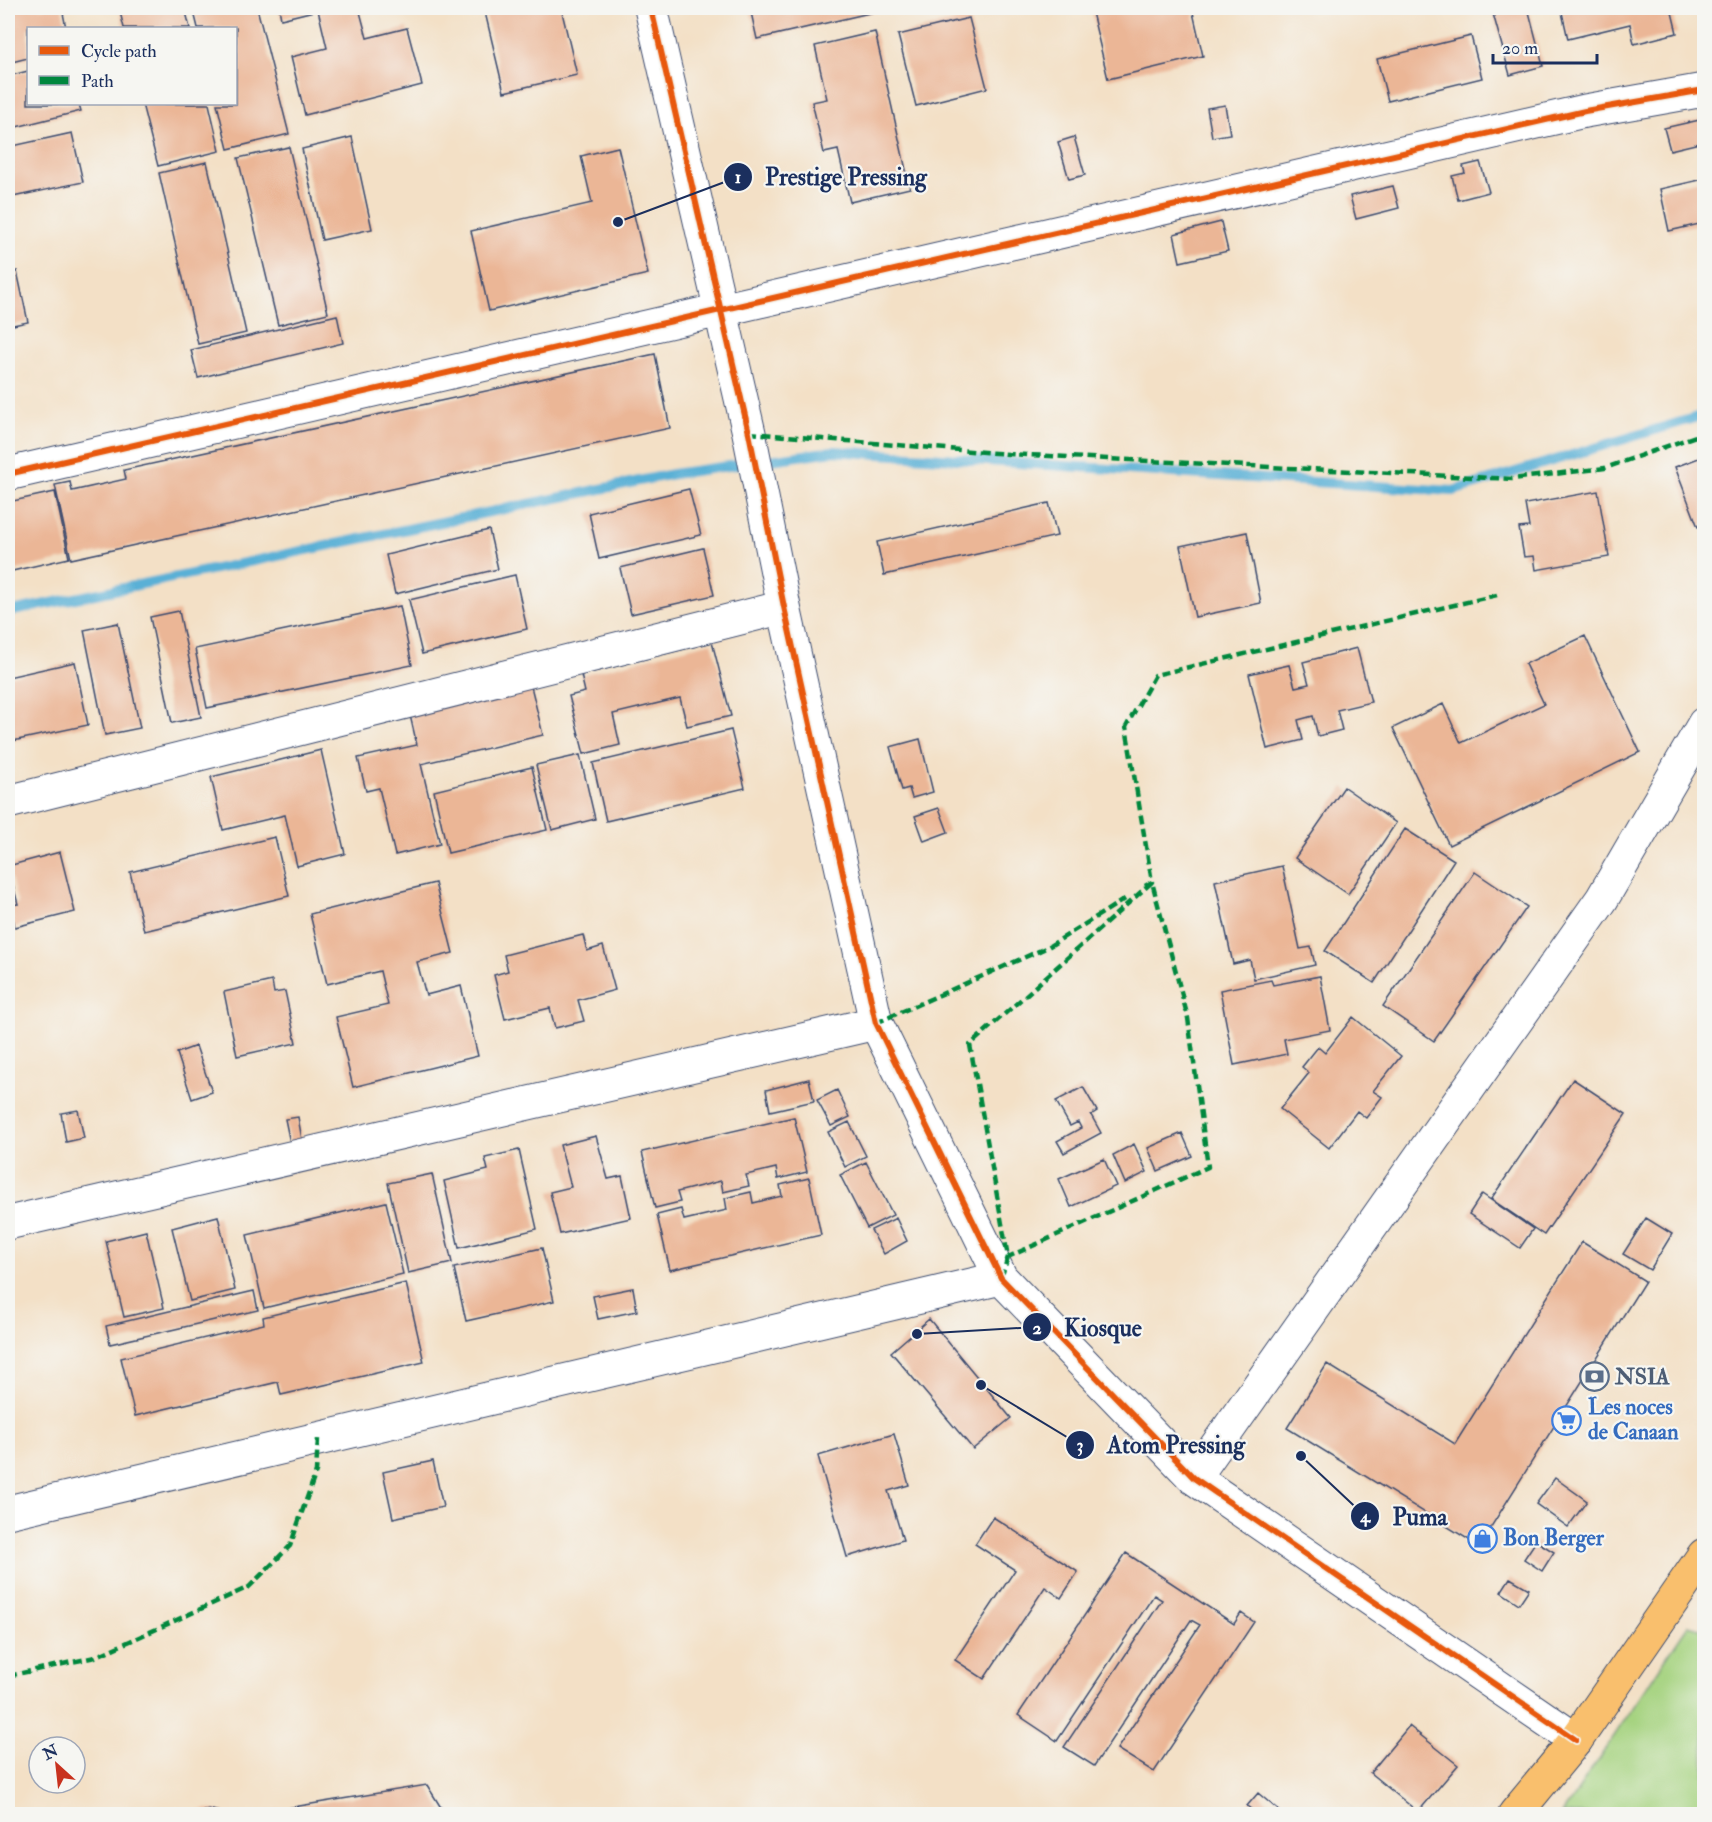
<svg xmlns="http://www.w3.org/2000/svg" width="1712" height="1822" viewBox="0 0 1712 1822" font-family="'IM FELL Double Pica',serif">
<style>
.green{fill:#a6d380;stroke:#60816f;stroke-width:1.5}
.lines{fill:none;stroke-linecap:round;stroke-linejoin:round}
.stream{stroke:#5ab0d6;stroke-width:10}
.building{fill:#ebb696}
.minor-casing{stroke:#3b4a6e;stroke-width:35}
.major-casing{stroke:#3b4a6e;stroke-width:35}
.minor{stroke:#fff;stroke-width:33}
.major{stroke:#f9bf6d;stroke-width:33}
.quiet{stroke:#00873e;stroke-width:4.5;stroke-dasharray:9 4.5;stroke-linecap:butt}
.cycleway-casing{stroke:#f6f6f2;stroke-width:10}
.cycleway{stroke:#e8590c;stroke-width:6}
.labels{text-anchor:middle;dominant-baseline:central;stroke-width:4.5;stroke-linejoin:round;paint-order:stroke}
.service-label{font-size:22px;font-weight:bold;fill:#4e5e75;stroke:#f6f6f2;text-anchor:start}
.shop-label{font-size:22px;font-weight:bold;fill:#366cbe;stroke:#f6f6f2;text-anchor:start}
.leader{fill:none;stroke:#1b2f5e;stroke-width:2}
.callout-dot{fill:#1b2f5e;stroke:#f6f6f2;stroke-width:2}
.mark-label{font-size:18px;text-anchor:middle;font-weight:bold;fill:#fff}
.callout-label{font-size:24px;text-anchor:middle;font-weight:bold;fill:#1b2f5e;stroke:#f6f6f2;stroke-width:4.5;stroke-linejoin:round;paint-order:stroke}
</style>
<rect width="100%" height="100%" fill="#f6f6f2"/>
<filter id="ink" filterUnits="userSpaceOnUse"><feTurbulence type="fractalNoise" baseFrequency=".0167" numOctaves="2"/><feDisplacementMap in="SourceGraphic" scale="12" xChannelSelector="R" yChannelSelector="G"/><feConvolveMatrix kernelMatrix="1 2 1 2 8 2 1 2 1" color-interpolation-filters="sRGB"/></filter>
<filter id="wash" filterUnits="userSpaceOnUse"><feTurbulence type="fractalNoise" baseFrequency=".008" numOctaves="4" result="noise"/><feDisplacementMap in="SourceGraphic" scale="24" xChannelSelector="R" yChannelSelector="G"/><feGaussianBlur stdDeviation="1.35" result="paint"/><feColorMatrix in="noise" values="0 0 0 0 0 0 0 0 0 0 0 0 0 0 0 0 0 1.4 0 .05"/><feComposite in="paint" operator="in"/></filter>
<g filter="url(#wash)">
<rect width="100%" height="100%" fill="#f3e0c6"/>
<path class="green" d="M1688 1625 1704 1629V1814H1562Z"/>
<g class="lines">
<path class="stream" d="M8 612 673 474 833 451 1453 491 1704 415"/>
</g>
<g id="blocks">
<path class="building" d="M8 8H62L66 28H28V58L8 63Z
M119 8H185L190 28H124Z
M193 8H257L289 134 228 149 217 104H236V28H198Z
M279 8H359L367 38 407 28 422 85 305 115 291 57 327 48 318 10 281 19Z
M484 8H561L577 75 504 92Z
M750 8H891L757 39Z
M1091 8H1192L1203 56 1108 79Z
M1501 8H1528L1543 66 1510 75 1492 10Z
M1561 8H1671L1677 33 1634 44 1630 24 1568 39Z
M969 18 987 88 916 106 898 35Z
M875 32 910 188 850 202 838 150 824 153 812 102 827 99 815 46Z
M1471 36 1482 78 1388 101 1377 59Z
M28 71V104H79L81 111 8 129V76Z
M142 104H209L220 151 158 166Z
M1225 105 1230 134 1212 137 1207 108Z
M1704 119V142L1670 150 1664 128Z
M72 133 83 182 8 198V147Z
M352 137 372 229 322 240 302 149Z
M1074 137 1085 175 1069 179 1058 142Z
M289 147 328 313 278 325 238 158Z
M618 147 648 274 489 311 471 231 592 203 581 156Z
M207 162 246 333 198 344 159 173Z
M1480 162 1489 192 1458 200 1452 176 1465 173 1463 166Z
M1704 179V223L1669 231 1660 189Z
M1393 186 1399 208 1356 219 1350 196Z
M1221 222 1228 251 1180 262 1174 234Z
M8 235 12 250 8 251Z
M17 271 28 322 8 326V273Z
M337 315 343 343 198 378 191 350Z
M655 354 670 428 71 559 55 485 70 482 72 491 126 479 124 470Z
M1704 456V525L1698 527 1675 467Z
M689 489 701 535 599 559 589 513Z
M1598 491 1609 557 1536 570 1534 556 1524 557 1519 528 1529 527 1525 504Z
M55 492 69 558 8 572V502Z
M1049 503 1057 536 884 575 877 542Z
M489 530 498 569 395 594 386 555Z
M1247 532 1261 603 1195 617 1180 546Z
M703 548 714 595 631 614 620 568Z
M515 575 527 629 422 654 409 600Z
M400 606 412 665 207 708 195 649Z
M179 611 201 717 172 723 150 617Z
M118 623 140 728 105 735 84 630Z
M1585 636 1640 752 1449 845 1393 728 1443 704 1461 743 1544 704 1525 664Z
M712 642 731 716 687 726 680 698 613 714 620 745 584 754 569 696 585 692 581 675Z
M1357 648 1371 702 1337 710 1342 730 1318 736 1313 716 1298 720 1303 740 1267 749 1249 674 1289 665 1295 687 1309 684 1303 662Z
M75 662 88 725 8 742V677Z
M530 682 543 735 421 764 440 844 395 855 379 788 366 791 358 758 417 745 409 711Z
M731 730 745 788 606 821 593 763Z
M920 739 933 792 912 798 909 788 902 790 890 747Z
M321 750 345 854 297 866 285 815 223 830 211 777Z
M580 755 595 819 552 830 536 765Z
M532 767 547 830 448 853 434 791Z
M1344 787 1396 823 1348 894 1295 858Z
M939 808 948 832 924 841 915 816Z
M1405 829 1454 860 1374 983 1325 951Z
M275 837 289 896 144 931 130 872Z
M60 852 75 912 15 927 10 905 18 904 8 866Z
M1282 866 1300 949 1311 947 1315 965 1254 979 1250 960 1233 964 1215 881Z
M1475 872 1527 907 1434 1041 1383 1006Z
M435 883 453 953 417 962 426 995 461 986 478 1056 353 1087 336 1017 388 1005 380 971 327 984 310 914Z
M583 935 587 951 603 946 615 990 578 1000 584 1021 555 1028 550 1008 505 1019 494 975 508 971 504 955Z
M1320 976 1330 1030 1284 1039 1287 1054 1234 1065 1220 990 1271 980 1273 985Z
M272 981 274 993 285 991 296 1043 237 1056 224 992Z
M1353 1017 1401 1056 1373 1091 1382 1097 1366 1118 1357 1111 1329 1148 1280 1109 1309 1073 1302 1067 1318 1047 1325 1053Z
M196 1046 212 1092 192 1099 177 1053Z
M809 1079 814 1101 770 1111 766 1090Z
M1573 1079 1626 1114 1544 1235 1491 1199Z
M1083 1087 1097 1111 1091 1115 1101 1133 1064 1153 1057 1141 1081 1128 1078 1122 1070 1126 1056 1101Z
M837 1090 850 1117 831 1126 817 1100Z
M78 1110 84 1138 66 1142 61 1113Z
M298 1117 302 1140 290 1143 285 1119Z
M794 1117 807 1172 778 1179 776 1168 746 1175 749 1186 723 1192 721 1181 677 1192 680 1202 655 1208 642 1152Z
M849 1122 866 1156 845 1167 828 1132Z
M1182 1133 1192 1156 1158 1171 1148 1148Z
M596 1136 608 1179 622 1176 631 1218 560 1234 550 1192 571 1187 560 1145Z
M1134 1144 1147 1172 1125 1183 1113 1155Z
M519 1150 537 1229 459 1248 444 1181 488 1170 485 1158Z
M1104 1159 1116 1186 1071 1207 1059 1179Z
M866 1162 893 1215 867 1228 840 1175Z
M432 1174 452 1263 408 1273 388 1183Z
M809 1178 821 1235 670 1270 657 1215 681 1209 684 1220 727 1210 725 1198 751 1192 753 1203 782 1196 780 1185Z
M1482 1194 1533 1229 1520 1248 1469 1214Z
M386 1202 403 1274 264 1308 247 1235Z
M218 1216 235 1290 190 1301 172 1228Z
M896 1218 907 1241 884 1254 871 1230Z
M1646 1218 1672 1234 1650 1270 1623 1254Z
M146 1231 164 1308 124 1317 106 1241Z
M1582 1242 1645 1281 1479 1546 1287 1428 1327 1364 1455 1444Z
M542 1248 554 1301 466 1321 454 1268Z
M406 1283 424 1362 281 1395 278 1382 135 1416 121 1358 264 1324 263 1317Z
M633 1288 637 1311 598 1319 593 1296Z
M254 1291 258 1310 110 1344 106 1326Z
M929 1319 1011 1418 973 1449 891 1352Z
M894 1434 909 1485 888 1491 903 1540 847 1557 818 1456Z
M433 1461 443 1507 393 1518 383 1472Z
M1555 1478 1587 1501 1568 1527 1536 1504Z
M993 1517 1078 1572 1061 1598 1045 1587 984 1679 955 1660 1015 1570 975 1544Z
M1536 1541 1554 1552 1542 1571 1524 1559Z
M1126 1553 1234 1624 1241 1613 1254 1622 1154 1772 1117 1749 1200 1625 1191 1620 1094 1766 1064 1747 1162 1600 1154 1595 1057 1741 1018 1715Z
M1510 1578 1529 1589 1519 1604 1501 1592Z
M1409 1726 1458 1765 1418 1812 1370 1773Z
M427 1785 445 1814H257V1813Z
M1258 1793 1283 1814H1257L1247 1806Z
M208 1809 228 1814H190Z"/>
</g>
</g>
<g filter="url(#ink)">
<use href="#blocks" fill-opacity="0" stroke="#3b4a6e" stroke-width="1.5"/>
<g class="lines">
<defs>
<path id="minor" d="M651 8 749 433 784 607 876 1023 1001 1278 1194 1478 1576 1740
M8 474 1585 111 1704 90
M8 802 784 607
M8 1223 876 1023
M1194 1478 1602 899 1704 724
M8 1512 1001 1278"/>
<path id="major" d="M1515 1814 1576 1740 1704 1555"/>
</defs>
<use href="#minor" class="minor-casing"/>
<use href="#major" class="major-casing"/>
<use href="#minor" class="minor"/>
<use href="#major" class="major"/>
<path class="quiet" d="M749 433 1008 454 1512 479 1605 468 1704 433
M1145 886 1152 882 1126 727 1155 675 1497 595
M876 1023 1048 947 1125 899
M1001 1278 1008 1257 970 1045 1152 882 1188 1018 1208 1167 1008 1257
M8 1676 95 1657 249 1587 290 1546 316 1472 318 1439"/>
<defs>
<path id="cycleway" d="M651 8 749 433 784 607 876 1023 1001 1278 1194 1478 1576 1740
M8 474 1585 111 1704 90"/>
</defs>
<use href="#cycleway" class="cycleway-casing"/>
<use href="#cycleway" class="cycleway"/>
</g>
</g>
<defs>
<symbol id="bank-ring" viewBox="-11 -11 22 22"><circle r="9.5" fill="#f6f6f2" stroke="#5c6f8a" stroke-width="1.5"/><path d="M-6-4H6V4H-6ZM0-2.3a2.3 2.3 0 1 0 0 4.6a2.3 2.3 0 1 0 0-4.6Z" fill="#5c6f8a"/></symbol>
<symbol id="supermarket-ring" viewBox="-11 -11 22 22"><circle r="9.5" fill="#f6f6f2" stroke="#3f7fe0" stroke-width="1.5"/><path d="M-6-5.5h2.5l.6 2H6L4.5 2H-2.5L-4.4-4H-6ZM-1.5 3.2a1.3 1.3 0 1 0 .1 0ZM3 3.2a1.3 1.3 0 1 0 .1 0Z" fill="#3f7fe0"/></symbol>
<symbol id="shop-ring" viewBox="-11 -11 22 22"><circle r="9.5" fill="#f6f6f2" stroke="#3f7fe0" stroke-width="1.5"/><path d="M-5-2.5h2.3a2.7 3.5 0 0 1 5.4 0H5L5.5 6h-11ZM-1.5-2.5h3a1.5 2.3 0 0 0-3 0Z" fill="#3f7fe0"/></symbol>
</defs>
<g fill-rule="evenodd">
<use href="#bank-ring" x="1578" y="1360" width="33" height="33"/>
<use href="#supermarket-ring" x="1550" y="1404" width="33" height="33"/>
<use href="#shop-ring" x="1466" y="1522" width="33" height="33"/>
</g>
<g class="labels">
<g class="service-label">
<text x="1615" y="1377">NSIA</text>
</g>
<g class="shop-label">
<text x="1588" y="1407">Les noces<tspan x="1588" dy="25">de Canaan</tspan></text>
<text x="1503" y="1538">Bon Berger</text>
</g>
</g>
<path class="leader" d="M618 222L738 177M917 1334L1037 1327M981 1385L1080 1445M1301 1456L1365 1516"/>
<g class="callout-dot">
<circle cx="618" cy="222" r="6"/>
<circle cx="917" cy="1334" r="6"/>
<circle cx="981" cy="1385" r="6"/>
<circle cx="1301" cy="1456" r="6"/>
<circle cx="738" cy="177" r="15"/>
<circle cx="1037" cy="1327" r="15"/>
<circle cx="1080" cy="1445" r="15"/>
<circle cx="1365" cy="1516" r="15"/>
</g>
<g class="mark-label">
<text x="738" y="183">1</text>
<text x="1037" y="1334">2</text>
<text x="1080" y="1451">3</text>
<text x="1365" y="1522">4</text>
</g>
<g class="callout-label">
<text x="846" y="185">Prestige Pressing</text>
<text x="1103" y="1336">Kiosque</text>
<text x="1176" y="1453">Atom Pressing</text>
<text x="1420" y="1525">Puma</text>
</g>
<rect width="1712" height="1822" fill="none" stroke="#f6f6f2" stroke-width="30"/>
<rect x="27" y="27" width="210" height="78" fill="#f6f6f2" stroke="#9ea6b7" stroke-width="1.5"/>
<rect x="39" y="46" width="30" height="9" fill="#e8590c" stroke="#9ea6b7" stroke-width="1.5"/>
<text x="81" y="57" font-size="18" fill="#1b2f5e">Cycle path</text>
<rect x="39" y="76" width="30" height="9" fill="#00873e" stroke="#9ea6b7" stroke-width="1.5"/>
<text x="81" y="87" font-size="18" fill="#1b2f5e">Path</text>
<g transform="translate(57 1765) rotate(333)"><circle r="28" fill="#f6f6f2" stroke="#9ea6b7" stroke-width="1.5"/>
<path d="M0-4.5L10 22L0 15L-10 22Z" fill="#c8321e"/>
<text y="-9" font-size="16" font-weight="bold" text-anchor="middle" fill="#1b2f5e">N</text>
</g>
<path d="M1493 54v9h104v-9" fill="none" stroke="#1b2f5e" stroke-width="3"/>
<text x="1502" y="54" font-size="18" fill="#1b2f5e" stroke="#f6f6f2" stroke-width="4.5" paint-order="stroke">20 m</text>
</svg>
